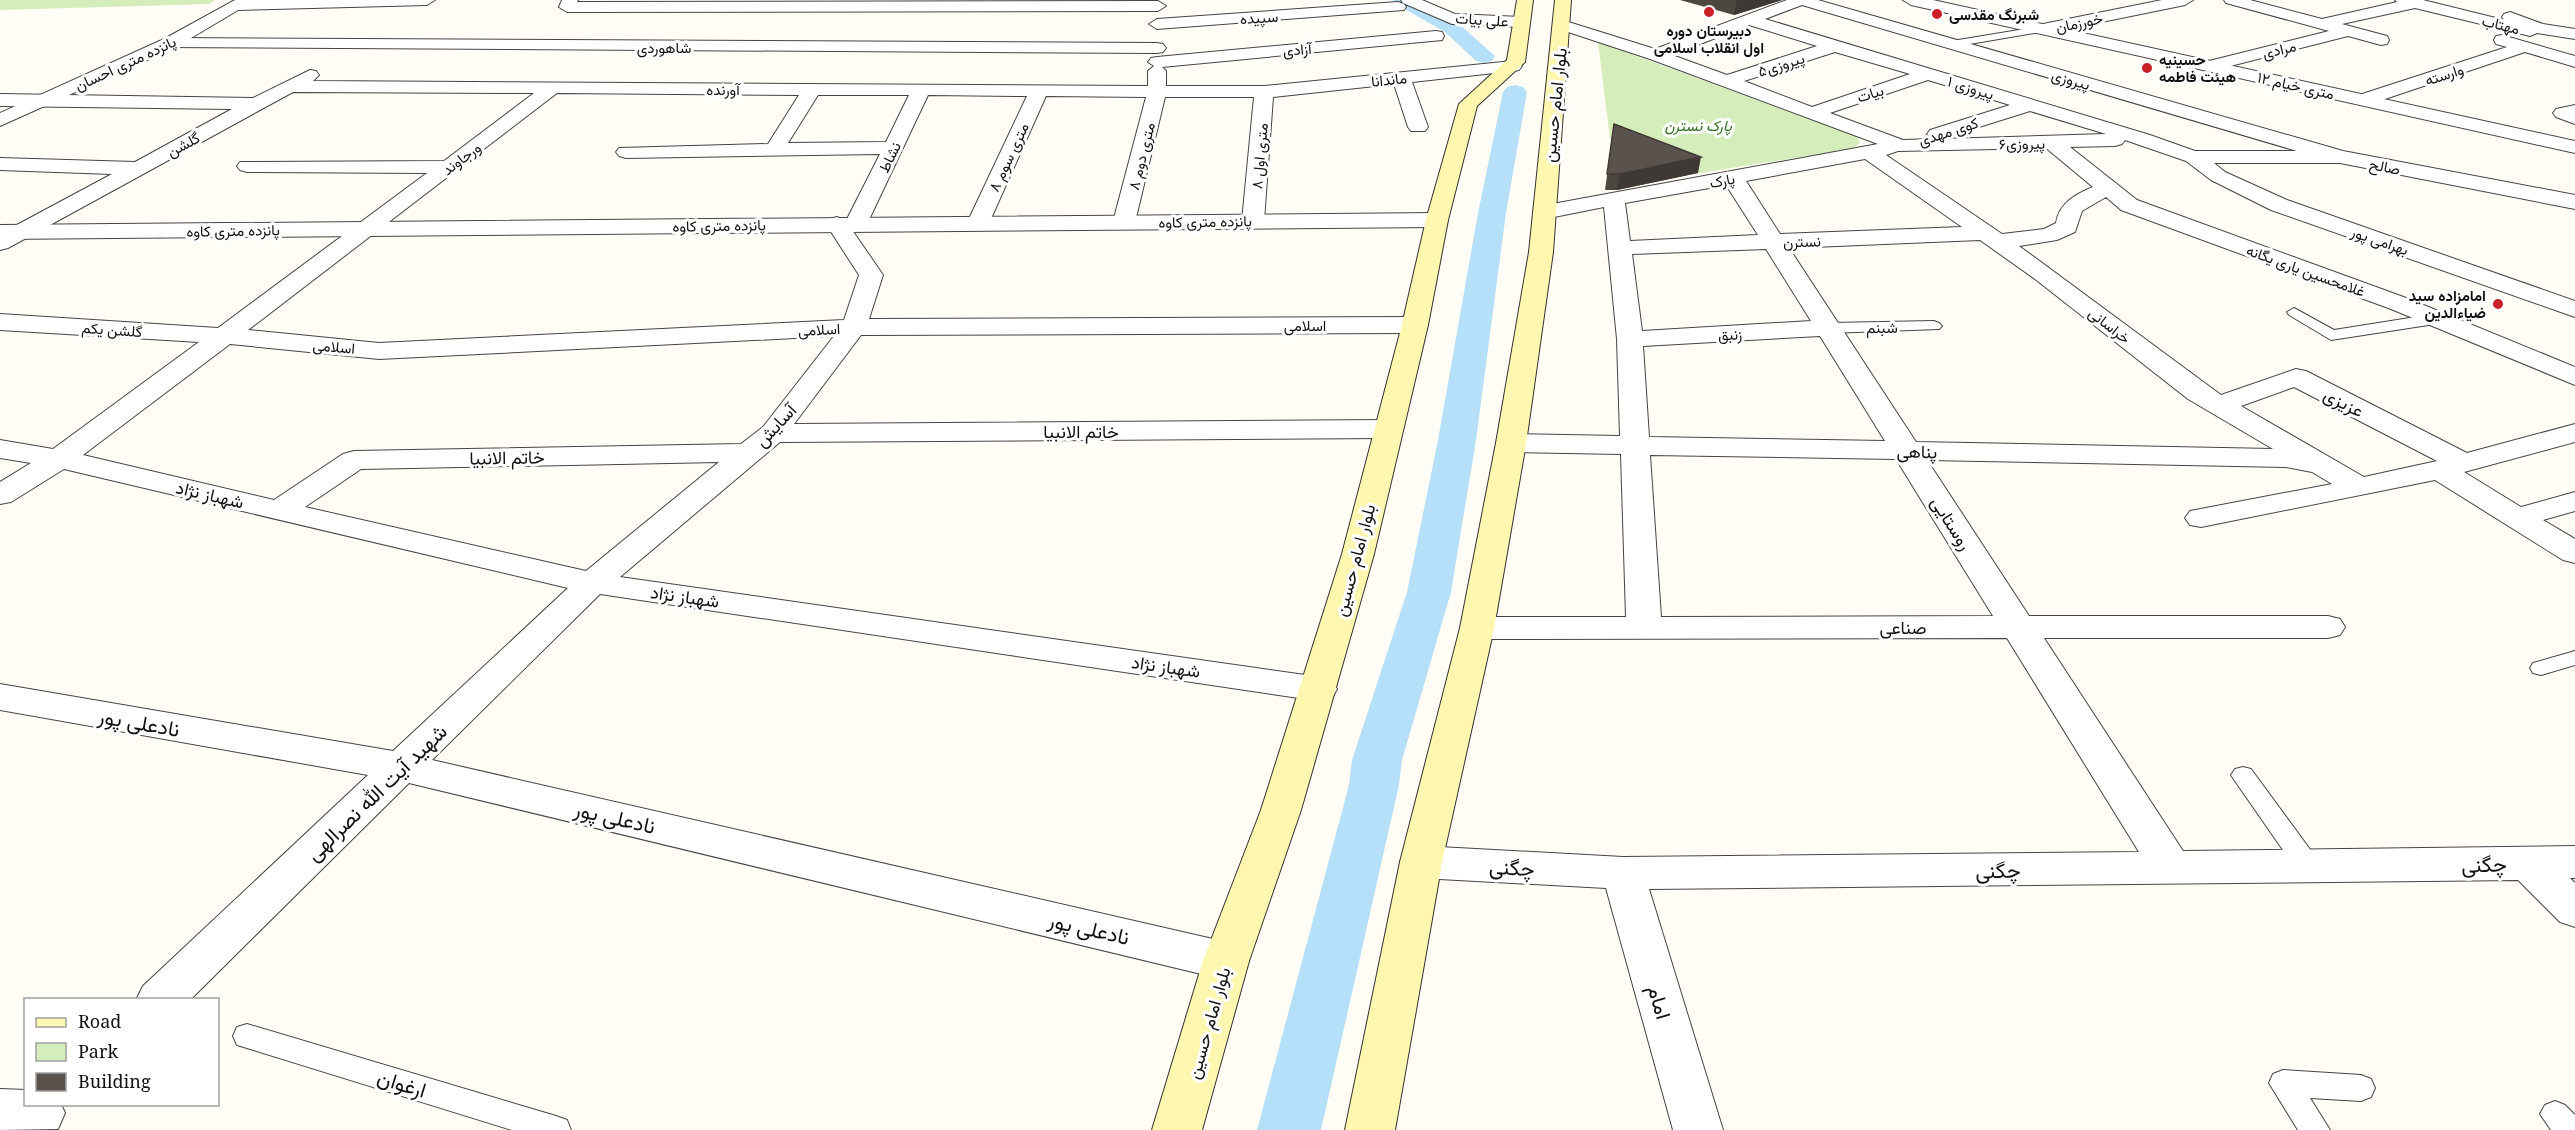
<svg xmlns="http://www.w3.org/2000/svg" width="2575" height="1130" viewBox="0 0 2575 1130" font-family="'Noto Serif',Vazirmatn,serif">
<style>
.green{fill:#d5edbb}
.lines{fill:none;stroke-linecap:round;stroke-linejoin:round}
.canal{fill:#b6e0f9;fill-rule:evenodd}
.service-casing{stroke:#444;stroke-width:2}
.minor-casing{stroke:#444;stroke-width:2}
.tertiary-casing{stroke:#444;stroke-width:2}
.secondary-casing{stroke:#333;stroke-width:2}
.service{fill:#fff;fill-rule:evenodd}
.minor{fill:#fff;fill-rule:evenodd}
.tertiary{fill:#fff;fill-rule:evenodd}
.secondary{fill:#fff6b0;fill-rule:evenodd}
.wall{fill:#4d4741}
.shaded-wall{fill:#3f3935}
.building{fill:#5a524c;stroke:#3f3935;stroke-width:1.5}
.poi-dot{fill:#ca2028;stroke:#fff;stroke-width:2}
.labels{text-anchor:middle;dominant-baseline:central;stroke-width:6;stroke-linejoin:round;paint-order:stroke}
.far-poi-label{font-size:15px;font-weight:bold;fill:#111;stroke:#fff;text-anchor:start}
.far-street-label{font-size:15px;fill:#111;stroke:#fff}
.far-park-label{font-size:15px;font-style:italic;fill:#2d6e1c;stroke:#fff}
.street-label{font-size:18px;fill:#111;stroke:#fff}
.near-street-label{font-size:21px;fill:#111;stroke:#fff}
</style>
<rect width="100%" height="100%" fill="#fffdf5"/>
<path class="green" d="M0 0H215L209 4 0 10Z
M1598 42 1856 136 1860 142 1856 147 1833 152 1700 173 1610 139Z"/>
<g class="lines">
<path class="canal" d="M1393 0H1418L1459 24 1495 56 1492 61 1484 63 1476 61 1445 32 1396 4Z
M1515 85 1523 87 1527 92 1506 213 1476 440 1451 592 1402 760 1399 785 1321 1130H1257L1349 785 1352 760 1407 592 1438 440 1478 213 1503 92 1507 87Z"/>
<defs>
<path id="service" d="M2043 26 2046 27V31L1952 47 1947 44 1952 41Z
M2294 308 2334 330 2435 314 2443 319 2435 324 2331 340 2289 315 2287 312Z
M1934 321 1939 323 1942 326 1939 329 1829 333 1821 328 1829 323Z
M2575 651V665L2541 675 2533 673 2530 668 2533 663Z
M2243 767 2251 769 2317 859 2320 866 2317 873 2308 876 2299 873 2235 781 2231 775 2235 769Z
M247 1024 556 1116 567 1120 571 1130H512L247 1048 237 1045 233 1036 237 1027Z
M2283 1070 2361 1075 2371 1079 2375 1088 2371 1097 2361 1101 2310 1098 2330 1130H2298L2269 1083 2273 1074Z
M2555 1101 2565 1105 2575 1115V1130H2551L2540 1114 2545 1105Z"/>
<path id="minor" d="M246 0H435L427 5 237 10 229 5 231 2Z
M562 0H578L577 2 1158 1 1166 6 1158 11 567 12 559 7Z
M1401 0H1422L1455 14 1521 17 1529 22 1521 27 1452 24 1403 3Z
M1787 0H1818L2343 151 2575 195V209L2340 163H2214L2225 172 2287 200 2575 301V317L2271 210 2211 180 2186 161 2125 140 2122 144 2115 146 2070 147 2137 200 2409 299 2575 367V385L2391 309 2121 210 2106 197 2082 211 2075 232 2057 240 2019 246 2221 395 2296 369 2306 371 2467 453 2575 424V442L2464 472 2521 507 2575 492V511L2543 520 2575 539V563L2563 560 2435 480 2201 527 2190 525 2185 518 2190 511 2332 484 2312 472 2286 467 1927 460 2029 616H2328L2340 619 2345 627 2340 635 2328 638H2044L2183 851 2575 846V878H2570L2575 883V927L2560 922 2518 880 1649 889 1723 1130H1673L1606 888 1421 878 1406 873 1400 862 1406 851 1421 846 1623 857 2139 852 2007 638 1477 639 1465 636 1460 628 1465 620 1477 617H1626L1621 454 1511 452 1501 449 1496 443 1501 437 1511 434 1620 436 1617 339 1604 207 1544 219 1536 217 1533 212 1536 207 1878 144 1650 59 1556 28 1554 25 1562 20 1655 49ZM1802 5 2297 151H2195L2150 135 1765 19ZM1749 25 1817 46 1727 75 1672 55ZM1835 52 1910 74 1812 107 1744 81ZM1928 80 2010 105 1930 130 1927 134 1933 139 1903 140 1830 113ZM2030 111 2106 134 1942 139 1944 138ZM2046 148 2093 187C2076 194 2059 203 2056 223L2044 229 2002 234 1886 155 1898 151ZM1865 159 1962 227 1780 234 1746 181ZM1726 185 1758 235 1630 241 1625 203ZM1980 240 2035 279 2188 399 2273 449 1916 442 1789 248ZM1766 249 1811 321 1642 331 1632 254ZM1820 336 1885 441 1649 437 1643 346ZM2294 387 2437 461 2364 477 2241 406ZM1650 455 1896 459 1993 616 1661 617Z
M2162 0H2193L2185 5 2043 34 2035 29 2043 24Z
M2224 0H2250L2322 19 2397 2 2395 0H2423L2504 20 2502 17 2504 14 2510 12 2543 24 2575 29V39L2537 33 2530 36 2415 8 2342 24 2387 36 2389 40 2387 44 2381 45 2348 36 2211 71 2205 70 2202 66 2205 62 2329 31 2226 3Z
M1398 2 1404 4 1406 7 1404 10 1157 29 1149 24 1157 19Z
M1436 31 1442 32 1444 36 1442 40 1162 67 1166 71V86H1264L1513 61 1519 62 1522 66 1519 70 1513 71 1412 82 1428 127 1425 131H1411L1408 127 1394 84 1273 97 1264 221 1261 226 1253 228 1245 226 1242 221 1254 97H1165L1135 222 1132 227 1124 229 1116 227 1113 222 1146 97 1046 96 989 223 986 228 978 230 970 228 967 223 1027 96 928 95 867 224 864 229 852 230 883 275 869 319 1415 317 1424 320 1428 325 1424 330 1415 333 861 335 794 424 1388 420 1398 423 1402 429 1398 435 1388 438 780 442 620 577 1319 677 1332 680 1337 689 1332 698 1319 701 600 594 432 760 1226 942 1242 948 1249 961 1242 974 1226 980 409 783 190 1000H136L143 986 368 775 0 710V684L393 751 568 588 64 469 11 502 0 504V482L31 463 0 458V440L53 449 199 342 0 330V314L218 328 427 173 247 172 240 170 237 166 240 162 444 161 534 93 293 92 8 248 0 250V234L112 174 0 170V158L135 162 232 109 0 106V94L253 98 310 70 316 71 319 75 313 81 1148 86V71L1154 66 1148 62 1151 58 1157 57ZM557 93 799 95 768 144 619 148 616 152 619 156 626 158 880 154 846 221 837 217 829 219 826 224 859 275 844 320 379 343 248 330ZM818 95H909L886 142 788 143ZM834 336 763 427 741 444 354 451 343 454 274 500 83 455 230 344 379 359ZM719 462 586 571 305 507 361 469Z
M2502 35 2575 56V67L2525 52 2370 104H2356L2354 100 2356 96 2507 47 2496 44 2494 40 2496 36Z
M170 38 1157 43 1163 44 1166 48 1163 52 1157 53 164 47 161 43 164 39Z
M2575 105V124L2556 117 2553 113 2556 109Z
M0 1089 26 1090V1104H61L65 1113 58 1129 0 1130Z"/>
<path id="tertiary" d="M235 0H255L176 47 0 126V113L164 39Z
M1903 0H1933L2575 141V153L1911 5Z
M1437 213 1445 215 1448 220 1445 225 1437 227 0 239V225Z"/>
<path id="secondary" d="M1517 0H1533L1525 62 1477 106 1448 220 1428 325 1374 554 1301 810 1249 961 1202 1130H1152L1203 961 1261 810 1342 554 1402 325 1426 220 1459 104 1507 60Z
M1555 0H1571L1553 252 1526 443 1494 628 1442 862 1395 1130H1345L1400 862 1460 628 1496 443 1529 252Z"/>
</defs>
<use href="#service" class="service-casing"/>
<use href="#minor" class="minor-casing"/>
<use href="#tertiary" class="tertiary-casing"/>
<use href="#secondary" class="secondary-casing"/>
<use href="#service" class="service"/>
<use href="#minor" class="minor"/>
<use href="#tertiary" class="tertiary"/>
<use href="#secondary" class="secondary"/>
</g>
<path class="wall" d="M1680 0H1782L1734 15Z
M1614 124 1698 173 1617 190H1605Z"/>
<path class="shaded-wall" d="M1737 0H1782L1734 15Z
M1701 157 1698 173 1617 190 1620 174Z"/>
<path class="building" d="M1614 124 1701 157 1620 174H1607Z"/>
<g class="poi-dot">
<circle cx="1709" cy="12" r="6"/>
<circle cx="1937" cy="14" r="6"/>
<circle cx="2147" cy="68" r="6"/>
<circle cx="2498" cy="304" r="6"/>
</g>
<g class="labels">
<g class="far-poi-label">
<text x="1949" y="14">شبرنگ مقدسی</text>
<text x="1709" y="30" text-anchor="middle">دبیرستان دوره<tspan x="1709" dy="17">اول انقلاب اسلامی</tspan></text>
<text x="2159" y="59">حسینیه<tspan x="2159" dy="17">هیئت فاطمه</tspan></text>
<text x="2486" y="295" text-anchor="end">امامزاده سید<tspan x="2486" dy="17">ضیاءالدین</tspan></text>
</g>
<g class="far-street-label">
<text transform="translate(1259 17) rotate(-4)">سپیده</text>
<text transform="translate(1482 19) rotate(4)">علی بیات</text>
<text transform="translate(2079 22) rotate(-12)">خورزمان</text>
<text transform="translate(2501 24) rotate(14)">مهتاب</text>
<text x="664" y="47">شاهوردی</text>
<text transform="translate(1297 49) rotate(-5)">آزادی</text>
<text transform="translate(2279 49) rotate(-14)">مرادی</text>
<text transform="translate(125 63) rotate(-25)">پانزده متری احسان</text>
<text transform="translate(1781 64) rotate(-18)">پیروزی۵</text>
<text transform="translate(2444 74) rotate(-18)">وارسته</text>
<text transform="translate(1389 79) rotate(-6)">ماندانا</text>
<text transform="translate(2071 79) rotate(16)">پیروزی</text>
<text transform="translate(2296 85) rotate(13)">۱۲ متری خیام</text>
<text transform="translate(1971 87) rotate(17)">پیروزی ۱</text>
<text x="723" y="89">آورنده</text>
<text transform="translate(1870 93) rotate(-18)">بیات</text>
<text transform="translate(1948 131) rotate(-18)">کوی مهدی</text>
<text transform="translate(2022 143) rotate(-1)">پیروزی۶</text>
<text transform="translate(183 144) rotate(-28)">گلشن</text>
<text transform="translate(1141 156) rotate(-76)">۸ متری دوم</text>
<text transform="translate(1259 156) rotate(-85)">۸ متری اول</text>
<text transform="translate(889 157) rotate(-64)">نشاط</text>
<text transform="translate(1008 157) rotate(-65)">۸ متری سوم</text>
<text transform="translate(461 158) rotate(-37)">ورجاوند</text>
<text transform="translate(2385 166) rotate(11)">صالح</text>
<text transform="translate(1722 180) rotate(-11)">پارک</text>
<text transform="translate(1205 221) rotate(-1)">پانزده متری کاوه</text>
<text transform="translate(719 225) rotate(-1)">پانزده متری کاوه</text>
<text transform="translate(233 230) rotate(-1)">پانزده متری کاوه</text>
<text transform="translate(2380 240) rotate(19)">بهرامی پور</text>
<text transform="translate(1802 241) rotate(-2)">نسترن</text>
<text transform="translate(2306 270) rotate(20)">غلامحسین یاری یگانه</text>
<text x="1305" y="325">اسلامی</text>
<text transform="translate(2110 325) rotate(38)">خراسانی</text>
<text transform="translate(1882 327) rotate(-1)">شبنم</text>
<text transform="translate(112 329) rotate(4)">گلشن یکم</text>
<text transform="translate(819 329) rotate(-3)">اسلامی</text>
<text transform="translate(1730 334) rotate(-3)">زنبق</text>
<text transform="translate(334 346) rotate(5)">اسلامی</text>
</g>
<g class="far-park-label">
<text x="1698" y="125">پارک نسترن</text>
</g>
<g class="street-label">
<text transform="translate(1554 105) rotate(-84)">بلوار امام حسین</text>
<text transform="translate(2344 402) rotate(27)">عزیزی</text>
<text transform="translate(775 425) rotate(-47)">آسایش</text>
<text x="1081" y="431">خاتم الانبیا</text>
<text transform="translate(1917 451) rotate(1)">پناهی</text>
<text transform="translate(507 457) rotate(-1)">خاتم الانبیا</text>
<text transform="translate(210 494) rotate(13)">شهباز نژاد</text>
<text transform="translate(1952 523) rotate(58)">روستایی</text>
<text transform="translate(1354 560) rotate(-75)">بلوار امام حسین</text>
<text transform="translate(685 596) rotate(8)">شهباز نژاد</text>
<text x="1903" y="627">صناعی</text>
<text transform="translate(1166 666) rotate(8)">شهباز نژاد</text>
<text transform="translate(1208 1023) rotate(-74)">بلوار امام حسین</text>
</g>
<g class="near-street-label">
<text transform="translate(139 722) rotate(10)">نادعلی پور</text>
<text transform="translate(376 792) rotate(-44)">شهید آیت الله نصرالهی</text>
<text transform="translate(615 817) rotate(13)">نادعلی پور</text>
<text transform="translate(2484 864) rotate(-2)">چگنی</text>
<text transform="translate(1512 867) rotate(3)">چگنی</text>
<text transform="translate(1998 870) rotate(-1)">چگنی</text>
<text transform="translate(1089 928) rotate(13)">نادعلی پور</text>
<text transform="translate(1660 1002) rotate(74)">امام</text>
<text transform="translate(402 1083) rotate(17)">ارغوان</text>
</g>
</g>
<rect x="24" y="998" width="195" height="108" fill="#ffffff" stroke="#a0a0a0" stroke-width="1.5"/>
<rect x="36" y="1018" width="30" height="9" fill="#fff6b0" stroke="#a0a0a0" stroke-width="1.5"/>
<text x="78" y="1028" font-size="18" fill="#111111">Road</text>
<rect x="36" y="1043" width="30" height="18" fill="#d5edbb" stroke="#a0a0a0" stroke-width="1.5"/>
<text x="78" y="1058" font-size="18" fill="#111111">Park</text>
<rect x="36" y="1073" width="30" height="18" fill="#5a524c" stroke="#a0a0a0" stroke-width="1.5"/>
<text x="78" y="1088" font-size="18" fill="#111111">Building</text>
</svg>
